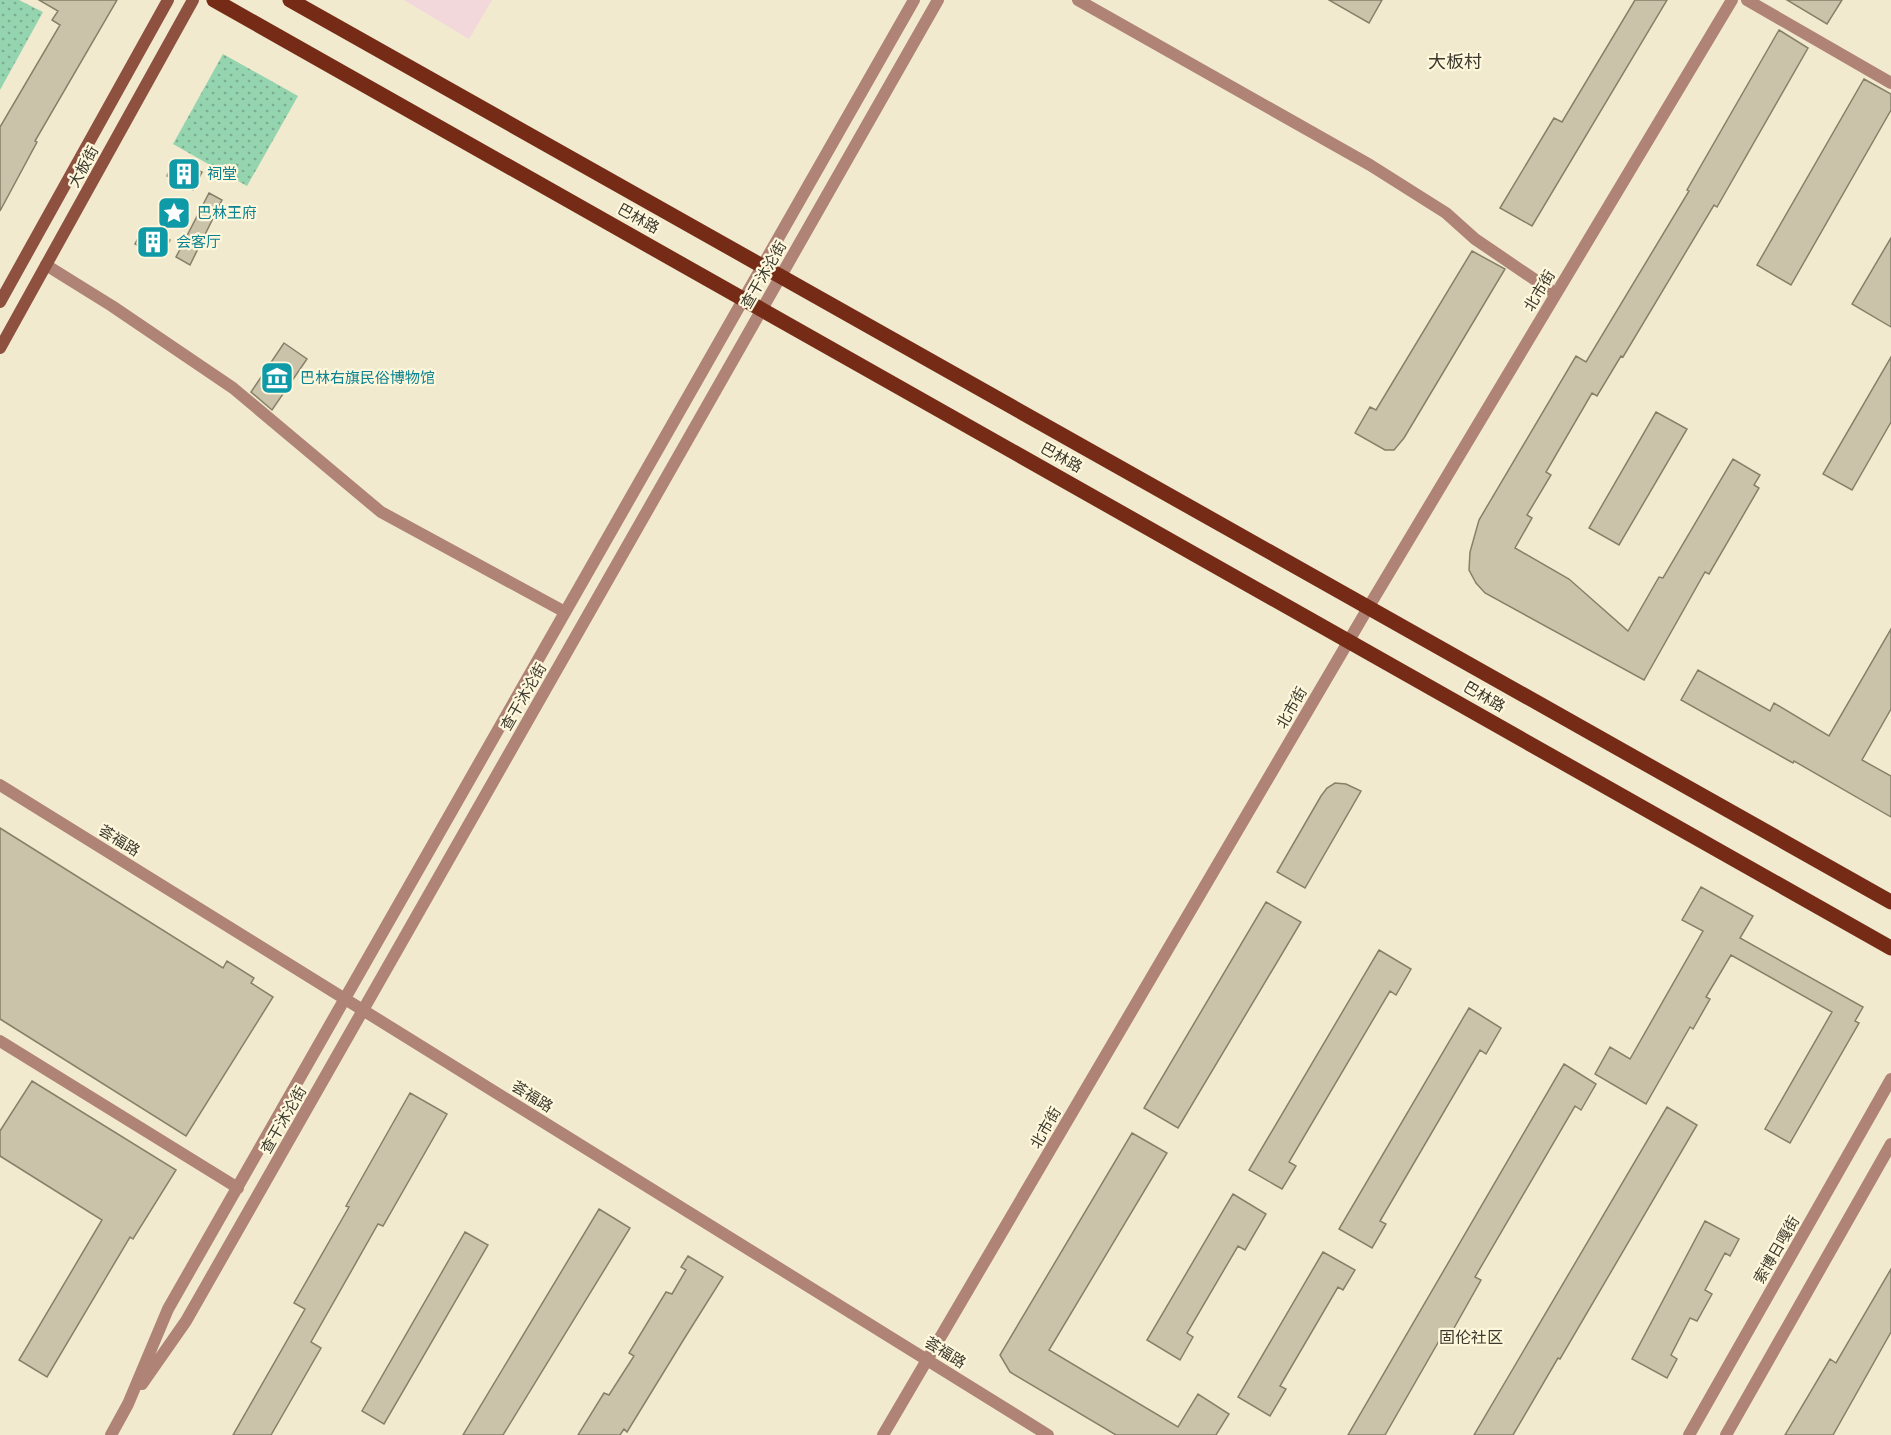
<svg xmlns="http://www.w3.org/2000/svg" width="1891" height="1435" viewBox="0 0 1891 1435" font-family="'Source Sans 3','Noto Sans SC',sans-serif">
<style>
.commercial{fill:#f3d8db}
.green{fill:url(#green-dots)}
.building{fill:#cac3aa;stroke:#878068;stroke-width:1.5}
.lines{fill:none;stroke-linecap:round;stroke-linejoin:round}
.minor{stroke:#af8376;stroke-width:12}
.tertiary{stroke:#af8376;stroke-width:12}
.secondary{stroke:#8f513f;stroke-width:12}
.primary{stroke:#762b16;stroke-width:15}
.labels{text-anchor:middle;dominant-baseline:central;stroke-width:4.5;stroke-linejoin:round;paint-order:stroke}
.street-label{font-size:15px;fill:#3b392e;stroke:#fef7dc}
.culture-label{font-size:15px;fill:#0d838f;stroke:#fef7dc;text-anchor:start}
.neighbourhood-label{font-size:16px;fill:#3b392e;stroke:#fef7dc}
.quarter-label{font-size:18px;fill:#3b392e;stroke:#fef7dc}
</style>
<defs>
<pattern id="green-dots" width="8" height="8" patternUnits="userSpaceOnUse" patternTransform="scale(1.5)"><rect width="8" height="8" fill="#94d4af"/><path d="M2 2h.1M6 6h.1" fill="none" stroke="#7aad8f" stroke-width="1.8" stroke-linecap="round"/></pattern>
</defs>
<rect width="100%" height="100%" fill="#f1eacf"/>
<path class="commercial" d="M404 0H492L469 39Z"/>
<path class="green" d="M0 0H19L43 12 0 90Z
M223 54 298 96 247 186 173 144Z"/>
<path class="building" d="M39 0H117L35 141 37 142 0 211V127L60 25 52 20 58 11Z
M1329 0H1382L1369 23Z
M1635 0H1667L1532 226 1500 208 1554 118 1562 122Z
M1787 0H1842L1827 24Z
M1779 30 1808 48 1717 207 1714 205 1623 357 1621 356 1597 396 1592 393 1546 472 1551 475 1527 515 1532 518 1515 548 1569 579 1628 631 1659 577 1663 578 1733 459 1760 475 1754 485 1759 488 1709 574 1705 572 1644 680 1485 593 1476 583 1469 570 1470 552 1479 520 1576 356 1586 362 1689 191 1687 190Z
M1864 79 1891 94V110L1791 285 1757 265Z
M175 159 202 172 193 190 167 176Z
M209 193 222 200 190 265 176 257Z
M144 227 170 240 161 257 135 244Z
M1891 238V327L1852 304Z
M1472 251 1505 269 1404 438 1394 450H1385L1355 433 1370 407 1376 410Z
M284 343 307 359 272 410 251 392Z
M1891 357V422L1852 490 1823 474Z
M1656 412 1687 429 1619 545 1589 528Z
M1891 629V709L1862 760 1891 776V817L1794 761 1793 763 1681 700 1698 670 1770 711 1774 703 1829 736Z
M1335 783 1346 784 1361 791 1305 888 1277 872 1321 796 1327 788Z
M0 828 223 968 227 961 254 978 251 983 273 997 186 1136 0 1019Z
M1701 887 1753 916 1740 938 1863 1007 1855 1021 1859 1023 1790 1143 1765 1129 1832 1012 1731 955 1706 997 1710 999 1693 1029 1690 1027 1646 1104 1595 1074 1610 1047 1630 1059 1703 931 1682 920Z
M1266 902 1301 922 1178 1128 1144 1108Z
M1379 950 1411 969 1396 995 1390 991 1289 1162 1296 1166 1282 1189 1249 1170Z
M1469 1008 1501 1028 1486 1054 1480 1050 1380 1221 1386 1224 1372 1248 1339 1229Z
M1564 1064 1596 1084 1581 1110 1575 1106 1475 1277 1481 1280 1445 1344 1439 1341 1385 1435H1348Z
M32 1081 176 1170 133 1239 130 1237 47 1377 19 1360 102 1220 0 1156V1131Z
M410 1093 447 1114 383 1226 378 1224 311 1342 321 1348 271 1435H233L305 1309 294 1303 349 1207 346 1206Z
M1667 1107 1697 1125 1560 1359 1558 1358 1513 1435H1474Z
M1132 1133 1167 1153 1049 1350 1178 1427 1198 1394 1229 1414 1216 1435H1116L1010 1372 1000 1355Z
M1233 1194 1266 1214 1245 1250 1238 1246 1187 1333 1193 1337 1180 1360 1147 1340Z
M599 1209 630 1228 503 1435H463Z
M1705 1221 1739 1239 1730 1256 1725 1253 1705 1290 1712 1294 1697 1321 1690 1318 1671 1355 1677 1359 1667 1378 1632 1359Z
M465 1232 488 1245 384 1424 362 1411Z
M1323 1252 1355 1270 1343 1290 1338 1287 1280 1386 1286 1389 1270 1416 1238 1397Z
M688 1256 723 1277 684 1339 627 1432 624 1429 620 1435H578L604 1393 609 1395 634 1356 629 1353 666 1292 672 1294 686 1270 681 1267Z
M1891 1269V1332L1833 1435H1785L1830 1359 1836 1363Z"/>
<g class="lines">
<path class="minor" d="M1078 0 1370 165 1446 213 1475 239 1556 294
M1747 0 1891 83
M46 265 112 306 233 388 381 512 565 612
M0 1041 238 1188
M883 1435 1368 608 1732 0"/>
<path class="tertiary" d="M0 785 1048 1435
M142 1384 186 1321 938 0
M111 1435 128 1404 168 1309 914 0
M1689 1435 1891 1079
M1726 1435 1891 1144"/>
<path class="secondary" d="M0 302 168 0
M0 348 193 0"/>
<path class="primary" d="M214 0 1891 948
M290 0 1891 902"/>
</g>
<defs>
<symbol id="building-square" viewBox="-11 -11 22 22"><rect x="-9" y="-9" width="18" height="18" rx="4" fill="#0f9aa8" stroke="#fef7dc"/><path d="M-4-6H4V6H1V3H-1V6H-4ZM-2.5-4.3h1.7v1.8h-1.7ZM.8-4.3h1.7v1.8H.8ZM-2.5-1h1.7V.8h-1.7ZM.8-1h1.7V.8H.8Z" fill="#fff"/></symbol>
<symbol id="sight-square" viewBox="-11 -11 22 22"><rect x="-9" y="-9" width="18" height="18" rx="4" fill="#0f9aa8" stroke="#fef7dc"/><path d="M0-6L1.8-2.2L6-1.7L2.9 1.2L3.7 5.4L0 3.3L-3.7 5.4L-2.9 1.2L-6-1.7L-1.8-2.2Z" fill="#fff"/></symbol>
<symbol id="museum-square" viewBox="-11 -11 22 22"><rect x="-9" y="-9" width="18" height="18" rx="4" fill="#0f9aa8" stroke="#fef7dc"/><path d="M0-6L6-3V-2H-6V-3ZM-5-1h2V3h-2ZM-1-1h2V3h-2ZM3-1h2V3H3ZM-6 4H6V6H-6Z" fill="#fff"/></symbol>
</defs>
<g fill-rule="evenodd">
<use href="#building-square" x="165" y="155" width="38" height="38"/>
<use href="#sight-square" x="155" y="194" width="38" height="38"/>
<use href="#building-square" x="134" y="223" width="38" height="38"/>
<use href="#museum-square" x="258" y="359" width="38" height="38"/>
</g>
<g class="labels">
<g class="street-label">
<text transform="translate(84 167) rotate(-61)">大板街</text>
<text transform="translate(638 219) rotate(29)">巴林路</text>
<text transform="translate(764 275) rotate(-60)">查干沐沦街</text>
<text transform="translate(1540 291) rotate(-59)">北市街</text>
<text transform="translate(1061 458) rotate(29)">巴林路</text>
<text transform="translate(524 697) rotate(-60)">查干沐沦街</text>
<text transform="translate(1484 697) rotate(30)">巴林路</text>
<text transform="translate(1292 708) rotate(-60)">北市街</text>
<text transform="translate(119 841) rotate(32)">荟福路</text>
<text transform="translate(532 1097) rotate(32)">荟福路</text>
<text transform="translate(284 1120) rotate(-60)">查干沐沦街</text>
<text transform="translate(1046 1128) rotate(-60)">北市街</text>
<text transform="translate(1777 1250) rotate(-60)">索博日嘎街</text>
<text transform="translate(945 1353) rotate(32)">荟福路</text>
</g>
<g class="culture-label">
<text x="207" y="174">祠堂</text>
<text x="197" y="213">巴林王府</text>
<text x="176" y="242">会客厅</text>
<text x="300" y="378">巴林右旗民俗博物馆</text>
</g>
<g class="neighbourhood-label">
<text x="1471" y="1338">固伦社区</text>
</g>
<g class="quarter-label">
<text x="1455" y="62">大板村</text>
</g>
</g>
</svg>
